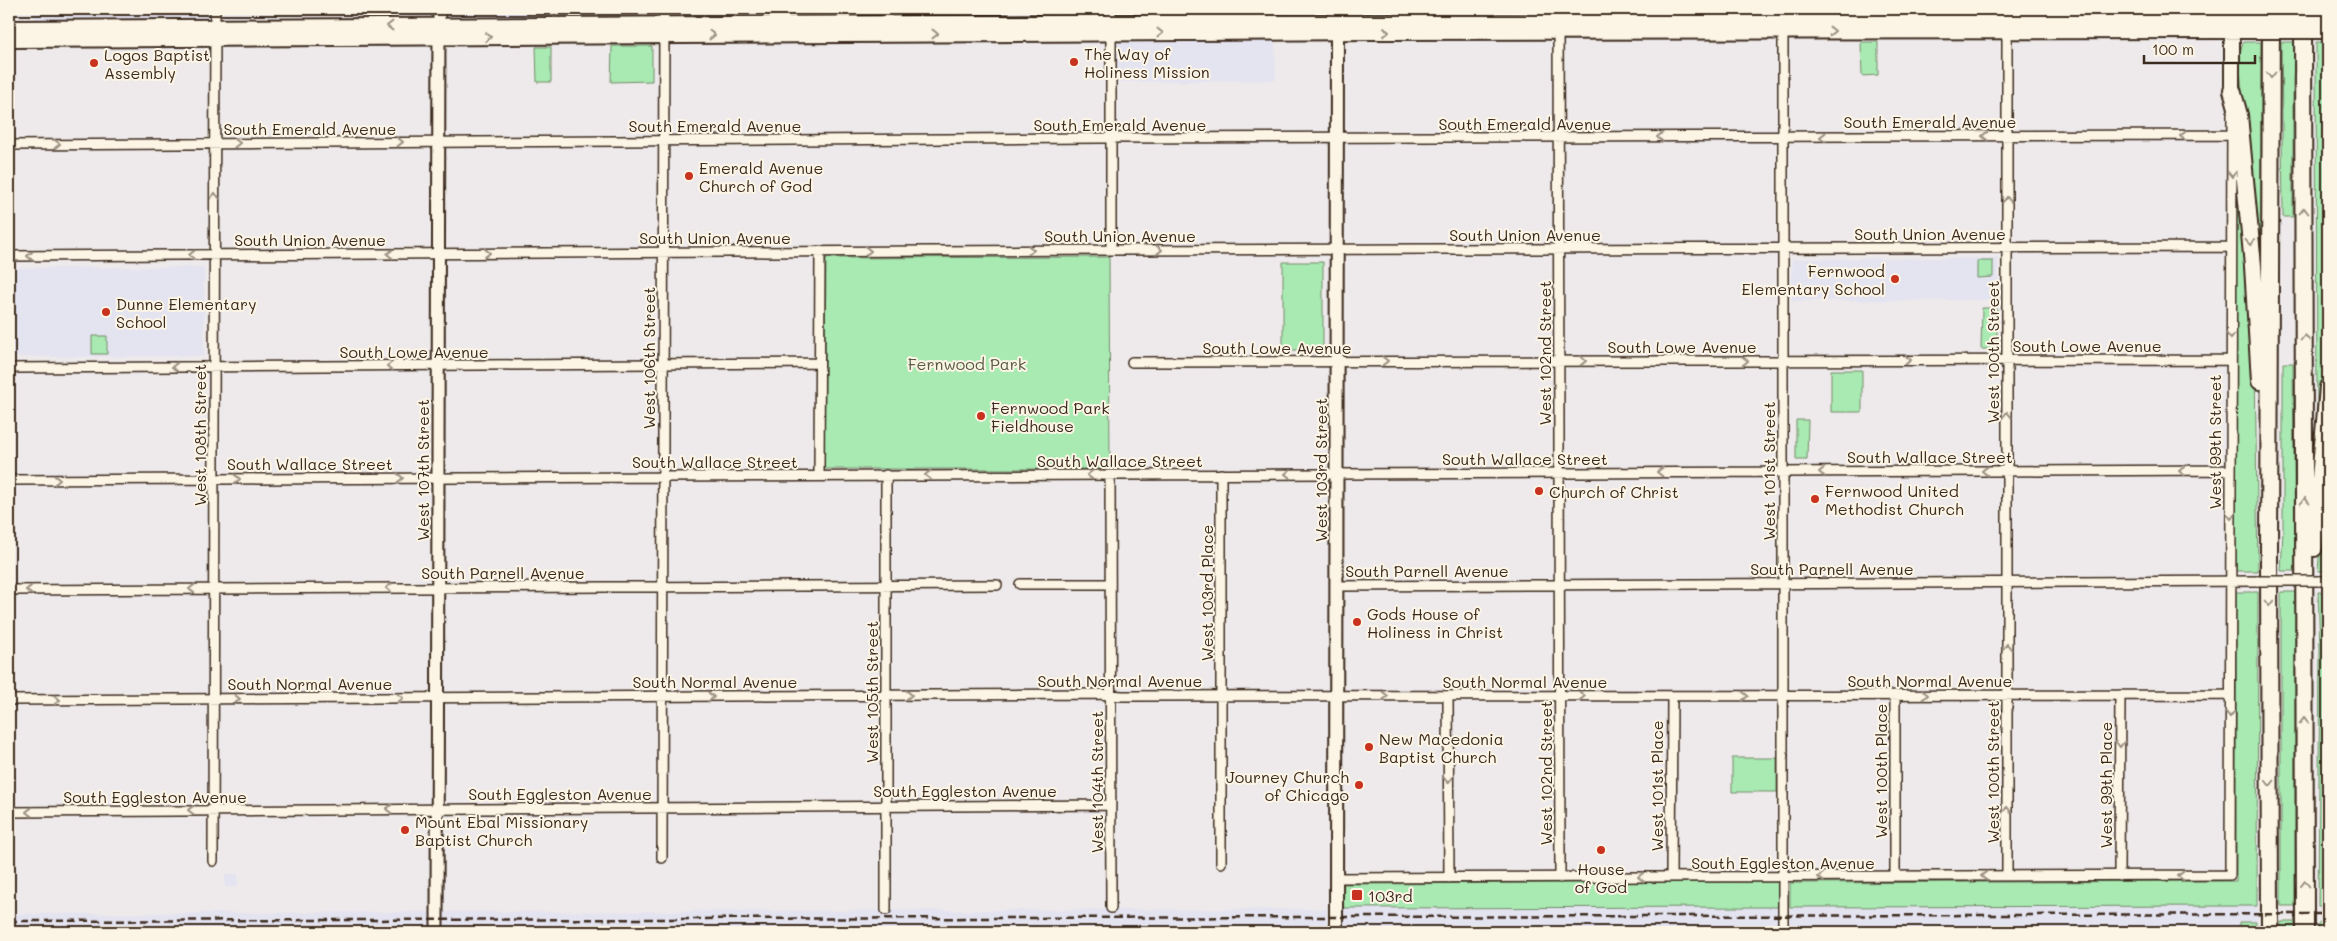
<svg xmlns="http://www.w3.org/2000/svg" width="2337" height="941" viewBox="0 0 2337 941" font-family="Mali,sans-serif">
<style>
.built{fill:#e4e3f0}
.green{fill:#a9e9b2;stroke:#728a68}
.lines{fill:none;stroke-linecap:round;stroke-linejoin:round}
.minor-casing{stroke:#3b2a1e;stroke-width:12}
.tertiary-casing{stroke:#3b2a1e;stroke-width:15}
.secondary-casing{stroke:#3b2a1e;stroke-width:16}
.primary-casing{stroke:#3b2a1e;stroke-width:18}
.motorway-casing{stroke:#3b2a1e;stroke-width:20}
.minor{stroke:#fcf5e5;stroke-width:9}
.tertiary{stroke:#fcf5e5;stroke-width:11}
.secondary{stroke:#fcf5e5;stroke-width:12}
.primary{stroke:#fcf5e5;stroke-width:14}
.motorway{stroke:#fcf5e5;stroke-width:16}
.rail{stroke:#3b2a1e;stroke-width:2.5;stroke-dasharray:8 4;stroke-linecap:butt}
.minor-bridge-casing{stroke:#3b2a1e;stroke-width:12;stroke-linecap:butt}
.primary-bridge-casing{stroke:#3b2a1e;stroke-width:18;stroke-linecap:butt}
.minor-bridge{stroke:#fcf5e5;stroke-width:9}
.primary-bridge{stroke:#fcf5e5;stroke-width:14}
.oneway{stroke:#9c9082}
.poi-dot{fill:#c8321e;stroke:#fcf5e5;stroke-width:2}
.labels{text-anchor:middle;dominant-baseline:central;stroke-width:4;stroke-linejoin:round;paint-order:stroke}
.poi-label{font-size:16px;fill:#3b2a1e;stroke:#fcf5e5;text-anchor:start}
.street-label{font-size:16px;fill:#3b2a1e;stroke:#fcf5e5}
.park-label{font-size:16px;fill:#565a43;stroke:#fcf5e5}
</style>
<rect width="100%" height="100%" fill="#eeeaeb"/>
<filter id="ink" filterUnits="userSpaceOnUse"><feTurbulence type="fractalNoise" baseFrequency=".02" numOctaves="2"/><feDisplacementMap in="SourceGraphic" scale="10" xChannelSelector="R" yChannelSelector="G"/><feConvolveMatrix kernelMatrix="1 2 1 2 8 2 1 2 1" color-interpolation-filters="sRGB"/></filter>
<g filter="url(#ink)">
<path class="built" d="M35 9H214V20L35 22Z
M449 9H967V16L449 20Z
M1112 9H1327V14L1112 15Z
M1343 9H1553V13H1343Z
M1734 9H1778V13H1734Z
M1788 9H2002V13H1788Z
M2010 9H2088L2010 13Z
M1275 41 1276 80 1116 82V43Z
M1998 258V300L1792 301V259Z
M204 267V356L9 357V268Z
M225 874H238V887H225Z
M2257 906 2256 922H2239V932H1790V907Z
M1779 907V932H1343V908Z
M1327 909V932H443V912Z
M433 912V931L9 932V914Z"/>
<path class="green" d="M1861 42H1878V75L1862 76Z
M2243 42H2261V285H2258L2239 56Z
M2281 42H2295L2293 80V217H2283Z
M2316 42H2328V343L2320 442H2317Z
M612 46H652V81L611 82Z
M536 47H551V82H537Z
M2236 149 2255 364 2258 571H2236Z
M1109 257 1110 469H824L826 258Z
M1977 261H1993V277L1977 278Z
M1283 262H1323V350H1283Z
M1982 308H1997V349H1981Z
M92 336H107V354H92Z
M2283 363H2293L2295 571H2281L2283 530Z
M1831 370H1862V412H1831Z
M1796 420H1808L1807 460H1796Z
M2328 452V571H2318Z
M2236 592H2258L2257 906 1790 907V883L2236 881Z
M2281 592H2295V906H2281Z
M2318 592H2328V906H2318L2320 648Z
M1732 758H1777V792H1732Z
M1779 882V907L1343 908V884Z
M2317 927a6 6 0 1 1 12 0a6 6 0 1 1-12 0Z
M2239 922H2256V932H2239Z
M2281 922H2295V932H2281Z"/>
<g class="lines">
<defs>
<path id="minor" d="M1558 9 1560 878
M1783 9V932
M2007 9V876
M887 23V9
M9 145 1101 138 2232 135
M1111 250V9
M9 256 1111 250 2231 247
M1132 362 2231 360
M9 368 819 363
M819 475 820 251
M1110 475 1111 908
M9 480 2231 470
M2318 581H2328
M1020 584H1110
M1336 586 2258 581
M9 590 997 585
M1895 695V876
M1448 696 1449 878
M9 700 1098 694 1122 696 2230 695
M9 812 1111 805
M662 858 664 9
M213 861 215 9
M1221 863V474
M2119 876 2120 695
M1671 877 1672 696
M1336 878 2230 875 2232 113
M886 910V475"/>
<path id="tertiary" d="M437 932 439 9"/>
<path id="secondary" d="M1336 932 1337 9"/>
<path id="primary" d="M2316 18H2328
M9 28 1092 22 2260 18
M2316 31H2328
M9 40 1372 32 2260 31
M2232 90V23"/>
<path id="motorway" d="M2303 9 2305 932
M2232 90 2239 115 2253 266 2260 381
M2314 548 2328 387
M2270 932 2269 554 2271 9"/>
</defs>
<use href="#minor" class="minor-casing"/>
<use href="#tertiary" class="tertiary-casing"/>
<use href="#secondary" class="secondary-casing"/>
<use href="#primary" class="primary-casing"/>
<use href="#motorway" class="motorway-casing"/>
<use href="#minor" class="minor"/>
<use href="#tertiary" class="tertiary"/>
<use href="#secondary" class="secondary"/>
<use href="#primary" class="primary"/>
<use href="#motorway" class="motorway"/>
<path class="rail" d="M9 921 2328 914"/>
<defs>
<path id="minor-bridge" d="M2258 581H2318"/>
<path id="primary-bridge" d="M2260 18H2316
M2260 31H2316"/>
</defs>
<use href="#minor-bridge" class="minor-bridge-casing"/>
<use href="#primary-bridge" class="primary-bridge-casing"/>
<use href="#minor-bridge" class="minor-bridge"/>
<use href="#primary-bridge" class="primary-bridge"/>
</g>
<defs><path id="oneway-chevron" d="M-2-3.5L2.5 0L-2 3.5" fill="none" stroke-width="1.6" stroke-linecap="round" stroke-linejoin="round" transform="scale(1.25)"/></defs>
<g class="oneway">
<use href="#oneway-chevron" transform="translate(390 26) rotate(180)"/>
<use href="#oneway-chevron" transform="translate(1832 31)"/>
<use href="#oneway-chevron" transform="translate(1386 32)"/>
<use href="#oneway-chevron" transform="translate(1160 33)"/>
<use href="#oneway-chevron" transform="translate(935 34)"/>
<use href="#oneway-chevron" transform="translate(712 35)"/>
<use href="#oneway-chevron" transform="translate(488 37)"/>
<use href="#oneway-chevron" transform="translate(2271 75) rotate(90)"/>
<use href="#oneway-chevron" transform="translate(1985 136) rotate(180)"/>
<use href="#oneway-chevron" transform="translate(2183 136) rotate(180)"/>
<use href="#oneway-chevron" transform="translate(1660 137) rotate(180)"/>
<use href="#oneway-chevron" transform="translate(1823 137) rotate(180)"/>
<use href="#oneway-chevron" transform="translate(400 142)"/>
<use href="#oneway-chevron" transform="translate(237 143)"/>
<use href="#oneway-chevron" transform="translate(57 144)"/>
<use href="#oneway-chevron" transform="translate(2232 174) rotate(90)"/>
<use href="#oneway-chevron" transform="translate(215 196) rotate(-90)"/>
<use href="#oneway-chevron" transform="translate(2007 200) rotate(-90)"/>
<use href="#oneway-chevron" transform="translate(2304 211) rotate(-90)"/>
<use href="#oneway-chevron" transform="translate(2250 242) rotate(85)"/>
<use href="#oneway-chevron" transform="translate(1031 250)"/>
<use href="#oneway-chevron" transform="translate(1159 250)"/>
<use href="#oneway-chevron" transform="translate(868 251)"/>
<use href="#oneway-chevron" transform="translate(487 253)"/>
<use href="#oneway-chevron" transform="translate(390 254) rotate(180)"/>
<use href="#oneway-chevron" transform="translate(192 255) rotate(180)"/>
<use href="#oneway-chevron" transform="translate(30 256) rotate(180)"/>
<use href="#oneway-chevron" transform="translate(2231 336) rotate(90)"/>
<use href="#oneway-chevron" transform="translate(2305 338) rotate(-90)"/>
<use href="#oneway-chevron" transform="translate(1908 360)"/>
<use href="#oneway-chevron" transform="translate(1385 361)"/>
<use href="#oneway-chevron" transform="translate(1583 361)"/>
<use href="#oneway-chevron" transform="translate(1745 361)"/>
<use href="#oneway-chevron" transform="translate(390 366) rotate(180)"/>
<use href="#oneway-chevron" transform="translate(175 367) rotate(180)"/>
<use href="#oneway-chevron" transform="translate(2007 415) rotate(-90)"/>
<use href="#oneway-chevron" transform="translate(1985 471) rotate(180)"/>
<use href="#oneway-chevron" transform="translate(2182 471) rotate(180)"/>
<use href="#oneway-chevron" transform="translate(1660 472) rotate(180)"/>
<use href="#oneway-chevron" transform="translate(1822 472) rotate(180)"/>
<use href="#oneway-chevron" transform="translate(1288 474) rotate(179)"/>
<use href="#oneway-chevron" transform="translate(928 475) rotate(180)"/>
<use href="#oneway-chevron" transform="translate(1090 475) rotate(180)"/>
<use href="#oneway-chevron" transform="translate(400 478)"/>
<use href="#oneway-chevron" transform="translate(237 479)"/>
<use href="#oneway-chevron" transform="translate(57 480)"/>
<use href="#oneway-chevron" transform="translate(2305 501) rotate(-90)"/>
<use href="#oneway-chevron" transform="translate(2231 516) rotate(90)"/>
<use href="#oneway-chevron" transform="translate(389 588) rotate(180)"/>
<use href="#oneway-chevron" transform="translate(192 589) rotate(180)"/>
<use href="#oneway-chevron" transform="translate(29 590) rotate(180)"/>
<use href="#oneway-chevron" transform="translate(2269 603) rotate(90)"/>
<use href="#oneway-chevron" transform="translate(2007 647) rotate(-90)"/>
<use href="#oneway-chevron" transform="translate(909 695)"/>
<use href="#oneway-chevron" transform="translate(1925 695)"/>
<use href="#oneway-chevron" transform="translate(1385 696)"/>
<use href="#oneway-chevron" transform="translate(1582 696)"/>
<use href="#oneway-chevron" transform="translate(1745 696)"/>
<use href="#oneway-chevron" transform="translate(711 697)"/>
<use href="#oneway-chevron" transform="translate(400 698)"/>
<use href="#oneway-chevron" transform="translate(237 699)"/>
<use href="#oneway-chevron" transform="translate(57 700)"/>
<use href="#oneway-chevron" transform="translate(2230 714) rotate(90)"/>
<use href="#oneway-chevron" transform="translate(2304 721) rotate(-90)"/>
<use href="#oneway-chevron" transform="translate(2120 744) rotate(90)"/>
<use href="#oneway-chevron" transform="translate(1448 780) rotate(90)"/>
<use href="#oneway-chevron" transform="translate(2270 783) rotate(90)"/>
<use href="#oneway-chevron" transform="translate(389 809) rotate(180)"/>
<use href="#oneway-chevron" transform="translate(191 810) rotate(180)"/>
<use href="#oneway-chevron" transform="translate(2007 810) rotate(-90)"/>
<use href="#oneway-chevron" transform="translate(29 812) rotate(180)"/>
<use href="#oneway-chevron" transform="translate(1984 876) rotate(180)"/>
<use href="#oneway-chevron" transform="translate(2181 876) rotate(180)"/>
<use href="#oneway-chevron" transform="translate(1641 877) rotate(180)"/>
<use href="#oneway-chevron" transform="translate(1821 877) rotate(180)"/>
<use href="#oneway-chevron" transform="translate(2305 884) rotate(-90)"/>
</g>
</g>
<g class="poi-dot">
<circle cx="1074" cy="62" r="5"/>
<circle cx="94" cy="63" r="5"/>
<circle cx="689" cy="176" r="5"/>
<circle cx="1895" cy="279" r="5"/>
<circle cx="106" cy="312" r="5"/>
<circle cx="981" cy="416" r="5"/>
<circle cx="1539" cy="491" r="5"/>
<circle cx="1815" cy="499" r="5"/>
<circle cx="1357" cy="622" r="5"/>
<circle cx="1369" cy="747" r="5"/>
<circle cx="1359" cy="785" r="5"/>
<circle cx="405" cy="830" r="5"/>
<circle cx="1601" cy="850" r="5"/>
<rect x="1351" y="889" width="12" height="12" rx="2.5"/>
</g>
<g class="labels">
<g class="poi-label">
<text x="1084" y="53">The Way of<tspan x="1084" dy="18">Holiness Mission</tspan></text>
<text x="104" y="54">Logos Baptist<tspan x="104" dy="18">Assembly</tspan></text>
<text x="699" y="167">Emerald Avenue<tspan x="699" dy="18">Church of God</tspan></text>
<text x="1885" y="270" text-anchor="end">Fernwood<tspan x="1885" dy="18">Elementary School</tspan></text>
<text x="116" y="303">Dunne Elementary<tspan x="116" dy="18">School</tspan></text>
<text x="991" y="407">Fernwood Park<tspan x="991" dy="18">Fieldhouse</tspan></text>
<text x="1825" y="490">Fernwood United<tspan x="1825" dy="18">Methodist Church</tspan></text>
<text x="1549" y="491">Church of Christ</text>
<text x="1367" y="613">Gods House of<tspan x="1367" dy="18">Holiness in Christ</tspan></text>
<text x="1379" y="738">New Macedonia<tspan x="1379" dy="18">Baptist Church</tspan></text>
<text x="1349" y="776" text-anchor="end">Journey Church<tspan x="1349" dy="18">of Chicago</tspan></text>
<text x="415" y="821">Mount Ebal Missionary<tspan x="415" dy="18">Baptist Church</tspan></text>
<text x="1601" y="868" text-anchor="middle">House<tspan x="1601" dy="18">of God</tspan></text>
<text x="1368" y="895">103rd</text>
</g>
<g class="street-label">
<text x="1930" y="121">South Emerald Avenue</text>
<text x="1525" y="123">South Emerald Avenue</text>
<text x="1120" y="124">South Emerald Avenue</text>
<text x="715" y="125">South Emerald Avenue</text>
<text x="310" y="128">South Emerald Avenue</text>
<text x="1930" y="233">South Union Avenue</text>
<text x="1525" y="234">South Union Avenue</text>
<text x="1120" y="235">South Union Avenue</text>
<text x="715" y="237">South Union Avenue</text>
<text x="310" y="239">South Union Avenue</text>
<text x="2087" y="345">South Lowe Avenue</text>
<text x="1682" y="346">South Lowe Avenue</text>
<text x="1277" y="347">South Lowe Avenue</text>
<text x="414" y="351">South Lowe Avenue</text>
<text transform="translate(1992 352) rotate(-90)">West 100th Street</text>
<text transform="translate(1544 353) rotate(-90)">West 102nd Street</text>
<text transform="translate(648 358) rotate(-90)">West 106th Street</text>
<text transform="translate(199 435) rotate(-90)">West 108th Street</text>
<text transform="translate(2214 442) rotate(-90)">West 99th Street</text>
<text x="1930" y="456">South Wallace Street</text>
<text x="1525" y="458">South Wallace Street</text>
<text x="1120" y="460">South Wallace Street</text>
<text x="715" y="461">South Wallace Street</text>
<text x="310" y="463">South Wallace Street</text>
<text transform="translate(422 470) rotate(-90)">West 107th Street</text>
<text transform="translate(1320 470) rotate(-90)">West 103rd Street</text>
<text transform="translate(1768 471) rotate(-90)">West 101st Street</text>
<text x="1832" y="568">South Parnell Avenue</text>
<text x="1427" y="570">South Parnell Avenue</text>
<text x="503" y="572">South Parnell Avenue</text>
<text transform="translate(1206 593) rotate(-90)">West 103rd Place</text>
<text x="1120" y="680">South Normal Avenue</text>
<text x="1930" y="680">South Normal Avenue</text>
<text x="715" y="681">South Normal Avenue</text>
<text x="1525" y="681">South Normal Avenue</text>
<text x="310" y="683">South Normal Avenue</text>
<text transform="translate(871 692) rotate(-90)">West 105th Street</text>
<text transform="translate(1880 771) rotate(-90)">West 100th Place</text>
<text transform="translate(1992 772) rotate(-90)">West 100th Street</text>
<text transform="translate(1545 773) rotate(-90)">West 102nd Street</text>
<text transform="translate(1096 782) rotate(-90)">West 104th Street</text>
<text transform="translate(2105 785) rotate(-90)">West 99th Place</text>
<text transform="translate(1656 786) rotate(-90)">West 101st Place</text>
<text x="965" y="790">South Eggleston Avenue</text>
<text x="560" y="793">South Eggleston Avenue</text>
<text x="155" y="796">South Eggleston Avenue</text>
<text x="1783" y="862">South Eggleston Avenue</text>
</g>
<g class="park-label">
<text x="967" y="363">Fernwood Park</text>
</g>
</g>
<rect width="2337" height="941" fill="none" stroke="#fcf5e5" stroke-width="30"/>
<rect x="15" y="15" width="2307" height="911" fill="none" stroke="#3b2a1e" stroke-width="2" filter="url(#ink)"/>
<path d="M2144 55v8h111v-8" fill="none" stroke="#3b2a1e" stroke-width="2.5"/>
<text x="2152" y="55" font-size="15" fill="#3b2a1e" stroke="#fcf5e5" stroke-width="4" paint-order="stroke">100 m</text>
</svg>
